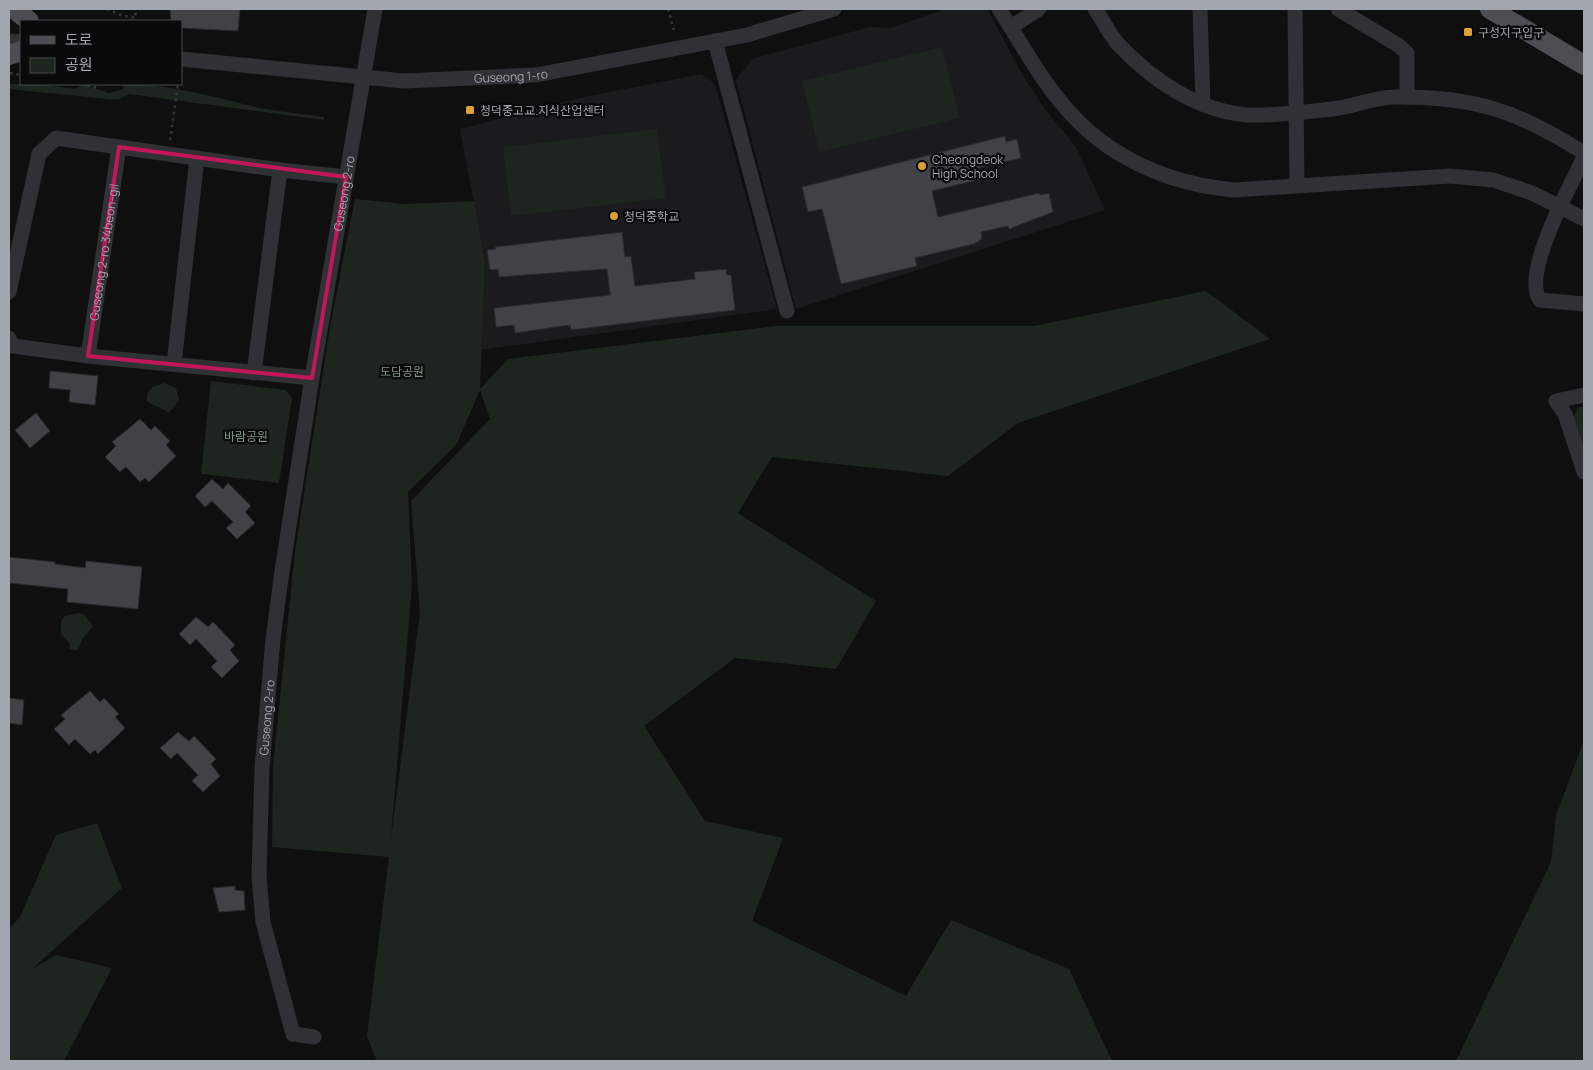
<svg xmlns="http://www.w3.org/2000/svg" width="1593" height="1070" viewBox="0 0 1593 1070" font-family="Manrope,'Noto Sans KR',sans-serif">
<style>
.built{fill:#1b1b1d}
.green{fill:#1e241e;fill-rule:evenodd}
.building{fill:#414245;stroke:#29292c}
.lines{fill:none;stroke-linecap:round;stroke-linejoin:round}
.path{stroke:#37383b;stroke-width:2.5;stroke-dasharray:2.5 4;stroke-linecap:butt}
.minor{stroke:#303135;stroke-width:15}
.major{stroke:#4d4e53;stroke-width:20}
.marked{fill:none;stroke:#c2185b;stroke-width:4;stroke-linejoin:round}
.poi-dot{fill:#dba03c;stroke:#0a0a0b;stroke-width:2}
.labels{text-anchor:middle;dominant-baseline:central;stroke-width:4.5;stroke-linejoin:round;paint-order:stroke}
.poi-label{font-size:12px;fill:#a2a6af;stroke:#0a0a0b;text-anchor:start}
.street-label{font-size:12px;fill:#a2a6af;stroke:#0a0a0b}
.park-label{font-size:12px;fill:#7b987b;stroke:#0a0a0b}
</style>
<rect width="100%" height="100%" fill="#0f0f10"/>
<path class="built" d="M945 9 988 10 1022 74 1044 108 1076 147 1105 210 796 309 736 80 752 59 870 27 891 28Z
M702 74 715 84 777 309 480 350 485 261 460 129 579 98Z"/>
<path class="green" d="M942 47 960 118 819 152 802 81Z
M9 84H37L75 89 84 84 109 93 123 89 124 84C167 84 210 96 252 106 275 112 300 113 324 117V120L129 94 118 100 9 89Z
M657 129 666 198 511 216 503 147Z
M355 199 406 204 474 201 485 261 480 389 508 359 776 326H1034L1206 291 1270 339 1018 423 948 476 772 457 738 513 876 601 836 669 735 658 644 726 705 821 783 838 752 921 906 996 951 920 1069 969 1112 1061H377L367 1036 389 857 272 847 273 766 295 552 330 327ZM480 390 490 419 411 501 420 612 391 838 412 584 408 492 456 445Z
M211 381 286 390 292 398 279 483 201 474Z
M164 383 176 388 179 400 169 413C162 407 154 407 147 401V394L152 387Z
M1584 406V448L1573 419 1577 408Z
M78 613 84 614 93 626 83 638 78 650 69 649 70 644 61 634V621L65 616Z
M1584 740V1061H1456L1551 862 1556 816Z
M97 823 122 888 32 969 56 955 112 968 64 1061H9V929L20 917 56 835Z"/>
<path class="building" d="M170 9H240L238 31 181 28V21H171Z
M1005 136 1006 142 1017 139 1021 158 975 169 978 180 932 191 938 217 1039 193 1040 195 1049 193 1053 212 1009 229 1008 226 981 232 982 239 974 244 915 258 917 266 841 284 822 209 808 212 802 187Z
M622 232 625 257 631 256 635 286 695 279 694 272 726 269 727 275H731L735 310 571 330 570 325 515 333 514 325 496 327 494 308 610 295 607 269 499 277 498 269 490 270 487 250 496 249 495 247Z
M50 371 98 376 95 405 69 402 70 390 49 388Z
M36 413 50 431 30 448 15 430Z
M140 419 151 430 155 426 170 441 166 445 176 456 149 482 145 478 140 482 126 467 120 472 105 457 116 446 112 442Z
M212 479 223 489 228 483 251 506 245 512 255 523 237 539 226 528 233 522 212 501 205 507 195 496Z
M9 557 55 562V564L85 568 86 561 142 567 138 609 67 602 68 589 9 583Z
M196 617 208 627 213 622 235 645 230 650 239 661 222 678 211 667 217 661 196 639 190 645 179 634Z
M90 691 100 702 104 698 119 714 115 717 125 728 98 754 95 750 90 754 75 739 69 745 54 729 65 719 61 715Z
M9 698 24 700 22 725 9 723Z
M178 732 189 741 194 736 216 759 211 764 220 776 203 792 192 781 198 775 177 753 171 759 160 748Z
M235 886V890L244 891 245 910 219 912 213 888Z"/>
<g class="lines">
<path class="path" d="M107 9 121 15 135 18 136 9
M668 9 675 34
M10 73 21 75
M81 84 98 88
M170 140 178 84"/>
<g class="minor">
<path d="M999 9C1020 41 1039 77 1065 107 1108 158 1169 184 1234 190L1450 176 1493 180 1532 193 1584 219"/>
<path d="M1095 9C1103 20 1109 34 1118 44 1152 80 1197 111 1248 115 1275 116 1305 112 1332 109 1353 107 1374 97 1395 97 1474 96 1518 111 1584 153"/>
<path d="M1200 9 1203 104"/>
<path d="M1295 9 1297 185"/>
<path d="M1338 9 1398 45 1407 53V97"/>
<path d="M1011 27 1039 9"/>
<path d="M9 41 21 42"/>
<path d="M715 41 787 311"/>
<path id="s1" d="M181 59 404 81 536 75 747 35 834 9"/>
<path d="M1584 157C1571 185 1521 274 1540 300L1584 304"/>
<path d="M9 292 39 154 56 138 280 170 346 177"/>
<path d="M9 338 13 346 88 356 312 378"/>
<path id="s2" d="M88 356 119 147"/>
<path d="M174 364 197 158"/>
<path d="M254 373 280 170"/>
<path d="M1584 395 1556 401 1565 414 1584 472"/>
<path id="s3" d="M314 1037 293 1034 263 922 259 876 262 768 273 639 282 571 312 378 375 9"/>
</g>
<path class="major" d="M14 9 29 21
M1490 9 1584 65
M9 55 21 51"/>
</g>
<path class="marked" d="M119 147 346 177 312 378 88 356Z"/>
<g class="poi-dot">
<rect x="1463" y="27" width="10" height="10" rx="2.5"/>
<rect x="465" y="105" width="10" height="10" rx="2.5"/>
<circle cx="922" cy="166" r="5"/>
<circle cx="614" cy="216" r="5"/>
</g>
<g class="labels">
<g class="poi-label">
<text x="1478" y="32">구성지구입구</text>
<text x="480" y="110">청덕중고교.지식산업센터</text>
<text x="932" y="159">Cheongdeok<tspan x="932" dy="14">High School</tspan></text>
<text x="624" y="216">청덕중학교</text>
</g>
<g class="street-label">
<text stroke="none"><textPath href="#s1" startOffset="331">Guseong 1-ro</textPath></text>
<text stroke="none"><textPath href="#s3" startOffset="872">Guseong 2-ro</textPath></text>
<text stroke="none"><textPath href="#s2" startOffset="105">Guseong 2-ro 34beon-gil</textPath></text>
<text stroke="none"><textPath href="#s3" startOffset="342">Guseong 2-ro</textPath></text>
</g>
<g class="park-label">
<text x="402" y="371">도담공원</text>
<text x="246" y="436">바람공원</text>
</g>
</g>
<rect width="1593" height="1070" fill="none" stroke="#a2a6af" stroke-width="20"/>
<rect x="20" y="20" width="162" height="65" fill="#0a0a0b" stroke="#47484d"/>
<rect x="30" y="36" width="25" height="8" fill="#4d4e53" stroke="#47484d"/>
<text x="65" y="45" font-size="15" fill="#a2a6af">도로</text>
<rect x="30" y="58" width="25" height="15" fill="#1e241e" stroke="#47484d"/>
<text x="65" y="70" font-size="15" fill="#a2a6af">공원</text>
</svg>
